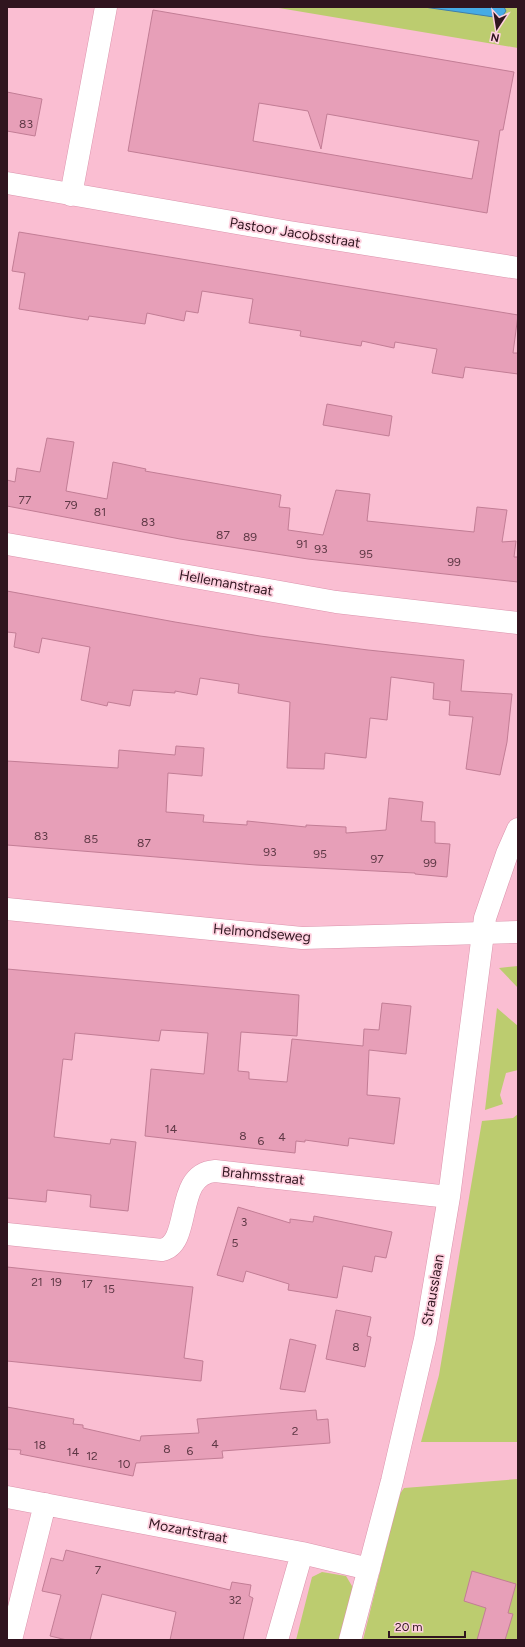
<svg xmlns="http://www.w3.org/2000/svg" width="525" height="1647" viewBox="0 0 525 1647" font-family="Figtree,sans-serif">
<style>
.green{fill:#bccc6f}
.water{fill:#46abe5;stroke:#3f7eaa}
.building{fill:#e79fb8;stroke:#c27d95;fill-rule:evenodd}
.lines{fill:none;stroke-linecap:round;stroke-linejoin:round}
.minor-casing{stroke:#db93ac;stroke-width:23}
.tertiary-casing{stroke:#db93ac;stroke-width:23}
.minor{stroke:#fff;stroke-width:22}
.tertiary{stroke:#fff;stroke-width:22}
.labels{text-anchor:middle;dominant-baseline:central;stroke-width:3.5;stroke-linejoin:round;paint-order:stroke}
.number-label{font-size:12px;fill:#5e3845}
.street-label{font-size:14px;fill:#30151f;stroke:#fed0df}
</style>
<rect width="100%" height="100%" fill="#fabed2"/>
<path class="green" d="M273 7H518V48Z
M518 966V988L499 968Z
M497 1008 518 1026V1070L506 1073 500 1095 503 1104 485 1110Z
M518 1114V1442H421L439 1375 482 1121 513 1118Z
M518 1479V1640H363L399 1495 404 1488Z
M322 1572 346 1576 355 1591 342 1640H296L312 1577Z"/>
<path class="water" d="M424 7H504L506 11 501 18Z"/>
<path class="building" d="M153 10 514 72 503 130H500L487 213 128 151ZM259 103 308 111 321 149 327 114 479 141 472 179 253 141Z
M7 92 42 99 35 136 7 131Z
M19 232 518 315 513 353H518V374L465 367 463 378 432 373 437 349 395 342 394 348 362 341 361 346 300 336 301 331 249 323 253 299 202 291 198 313 186 311 184 321 147 313 145 324 89 316 88 320 19 309 25 273 12 271Z
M327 404 392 416 389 436 323 425Z
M47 438 74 442 66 491 107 499 113 462 132 466 146 469 145 471 281 495 279 507 290 508 288 530 323 535 336 490 370 494 367 521 474 532 477 507 507 510 502 542 516 541 514 557H518V582L308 559 180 539 7 506V480L15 482 17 468 40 472Z
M7 591 175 622 260 636 368 650 464 660 461 691 512 694 507 742 500 775 466 769 473 717 449 715 450 701 433 699 434 683 391 677 387 720 370 718 366 758 325 753 324 769 287 768 290 702 238 693 239 684 200 678 197 695 175 691V693L133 690 130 706 108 702 107 706 81 700 90 647 42 638 39 653 14 647 16 633 7 632Z
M176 746 204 748 202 776 168 773 166 812 204 815 203 822 247 825V821L306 827V825L346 827V833L386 830 389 798 423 802 421 821 435 822V843L450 844 447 877 415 874V873L256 865 7 845V761L118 768 119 750 175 755Z
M7 969 299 995 297 1036 241 1032 238 1071 249 1072V1079L287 1082 292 1039 363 1046 364 1029 379 1030 382 1003 411 1006 406 1054 369 1050 367 1095 400 1098 394 1144 349 1138 348 1146 305 1140V1142L296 1141 295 1153 145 1136 151 1069 204 1074 208 1033 161 1030 159 1041 75 1033 72 1060 63 1059 54 1137 110 1144 111 1139 136 1142 128 1211 90 1207 91 1195 47 1190 46 1202 7 1198Z
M238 1207 290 1223V1219L313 1222 314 1216 392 1232 386 1258 375 1256 372 1272 343 1266 337 1298 288 1290 289 1284 246 1271 243 1282 217 1275Z
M7 1267 193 1287 184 1358 203 1361 201 1381 7 1361Z
M336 1310 371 1317 367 1336 371 1337 365 1367 326 1359Z
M290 1339 316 1345 305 1392 280 1389Z
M7 1407 74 1419 73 1424 83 1425V1428L140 1441 141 1436 199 1433 197 1419 316 1410 317 1420 328 1419 330 1443 222 1451 223 1458 136 1463 133 1476 20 1454 21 1450 7 1449Z
M66 1550 230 1590 232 1582 251 1585 249 1596 253 1598 243 1640H170L176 1612 102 1594 90 1640H67L50 1636 61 1595 42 1591 51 1558 63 1561Z
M472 1571 516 1584 508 1613 513 1614 505 1640H477L486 1608 464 1601Z"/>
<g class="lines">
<defs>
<path id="minor" d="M7 183 289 232 518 268
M71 195 106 7
M7 544 336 602 518 623
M7 1234 162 1250C193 1243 173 1174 215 1171L449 1197
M7 1497 302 1553 369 1569
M11 1640 45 1504
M277 1640 302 1553
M350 1640 392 1481 425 1339 449 1197 485 918 507 854 518 829"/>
<path id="tertiary" d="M7 909 302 938 518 932"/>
</defs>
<use href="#minor" class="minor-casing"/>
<use href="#tertiary" class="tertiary-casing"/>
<use href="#minor" class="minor"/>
<use href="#tertiary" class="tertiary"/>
</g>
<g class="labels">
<g class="number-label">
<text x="26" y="124">83</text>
<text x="25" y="500">77</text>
<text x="71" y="505">79</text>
<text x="100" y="512">81</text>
<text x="148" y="522">83</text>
<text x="223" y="535">87</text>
<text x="250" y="537">89</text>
<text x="302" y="544">91</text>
<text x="321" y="549">93</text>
<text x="366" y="554">95</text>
<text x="454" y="562">99</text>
<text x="41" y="836">83</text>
<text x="91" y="839">85</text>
<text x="144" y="843">87</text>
<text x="270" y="852">93</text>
<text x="320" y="854">95</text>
<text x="377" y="859">97</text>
<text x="430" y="863">99</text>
<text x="171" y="1129">14</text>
<text x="243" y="1136">8</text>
<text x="282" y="1137">4</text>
<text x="261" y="1141">6</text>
<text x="244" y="1222">3</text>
<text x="235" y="1243">5</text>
<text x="37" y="1282">21</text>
<text x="56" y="1282">19</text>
<text x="87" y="1284">17</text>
<text x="109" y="1289">15</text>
<text x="356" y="1347">8</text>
<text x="295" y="1431">2</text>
<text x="215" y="1444">4</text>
<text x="40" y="1445">18</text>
<text x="167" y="1449">8</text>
<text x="190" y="1451">6</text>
<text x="73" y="1452">14</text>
<text x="92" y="1456">12</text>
<text x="124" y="1464">10</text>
<text x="98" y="1570">7</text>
<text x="235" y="1600">32</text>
</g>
<g class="street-label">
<text transform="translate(295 233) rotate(9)">Pastoor Jacobsstraat</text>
<text transform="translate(226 583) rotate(10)">Hellemanstraat</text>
<text transform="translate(262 933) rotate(5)">Helmondseweg</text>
<text transform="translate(263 1176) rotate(6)">Brahmsstraat</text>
<text transform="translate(433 1290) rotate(-80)">Strausslaan</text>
<text transform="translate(188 1531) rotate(11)">Mozartstraat</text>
</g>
</g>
<rect width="525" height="1647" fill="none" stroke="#30151f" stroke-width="16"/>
<g transform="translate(497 28) rotate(192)" stroke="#fed0df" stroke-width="3" paint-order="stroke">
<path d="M0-3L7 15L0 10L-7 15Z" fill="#30151f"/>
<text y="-6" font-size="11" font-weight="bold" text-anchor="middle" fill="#30151f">N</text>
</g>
<path d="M389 1631v6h76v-6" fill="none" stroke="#30151f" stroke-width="2"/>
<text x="395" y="1631" font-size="12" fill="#30151f" stroke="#fed0df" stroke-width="3" paint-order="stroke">20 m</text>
</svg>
